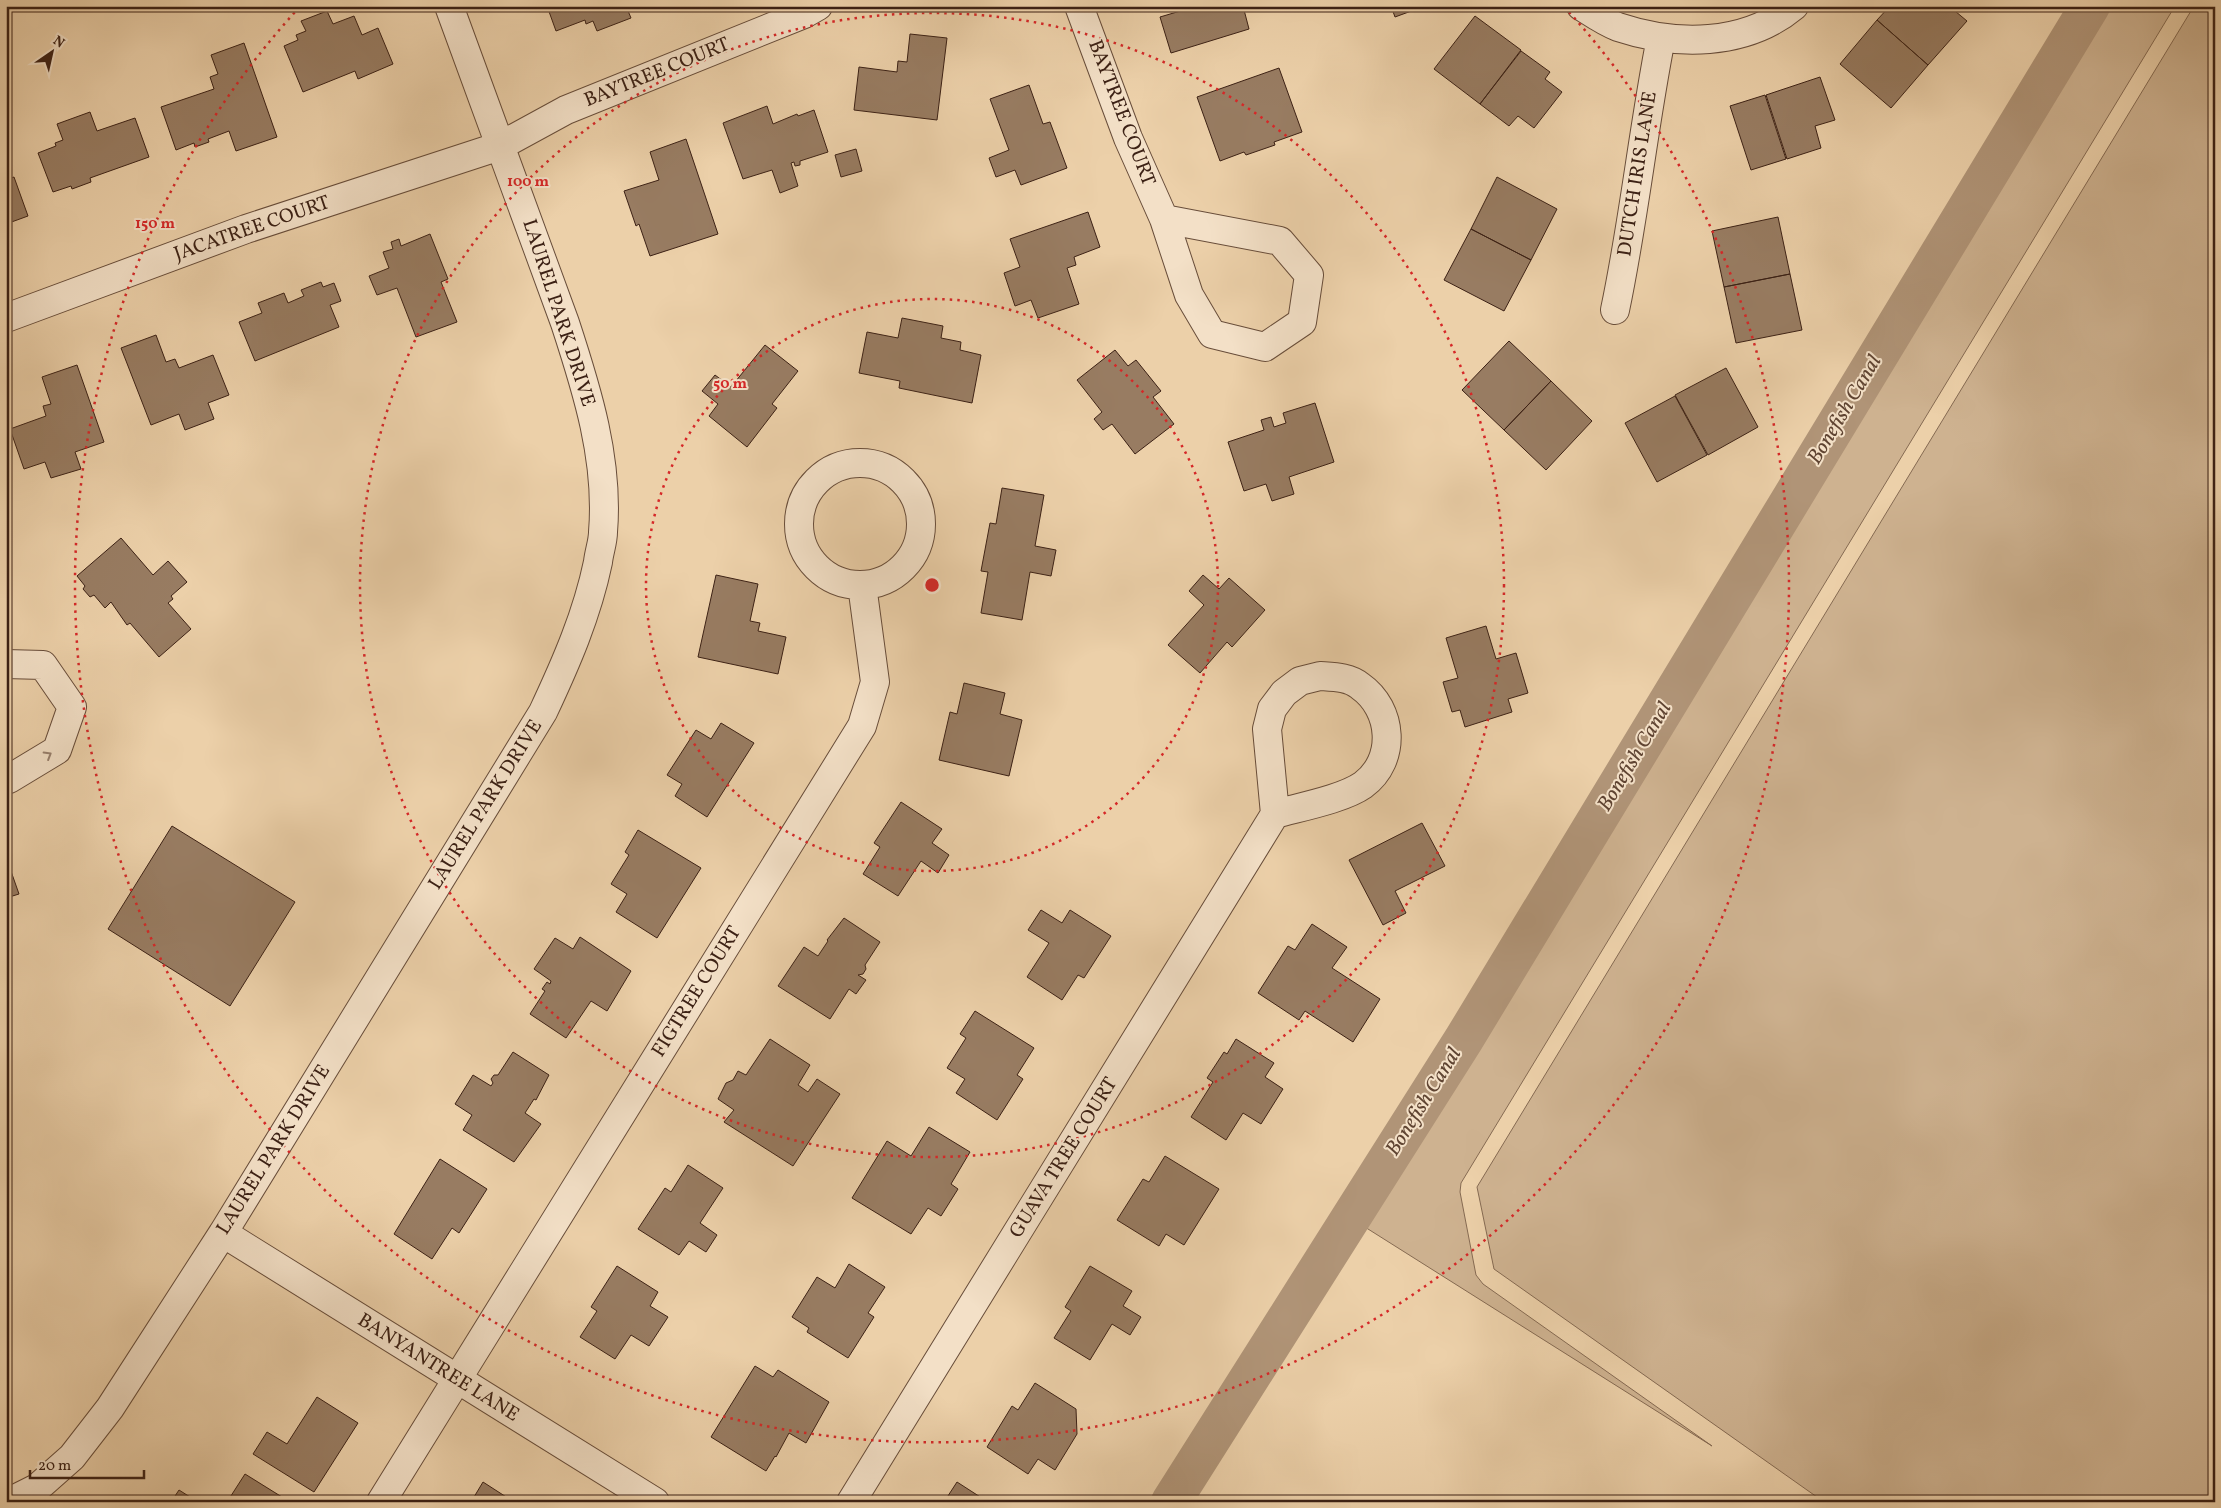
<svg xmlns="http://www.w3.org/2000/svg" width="2221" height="1508" viewBox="0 0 2221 1508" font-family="Vollkorn,serif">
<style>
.green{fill:#ceb290;stroke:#856a52}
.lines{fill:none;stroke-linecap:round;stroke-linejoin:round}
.canal{stroke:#b09477;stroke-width:40}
.building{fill:#987c62;stroke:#3c2115}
.street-casing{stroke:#684d3a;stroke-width:30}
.street{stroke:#f3e0c7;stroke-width:28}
.oneway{stroke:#98806e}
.ring{fill:none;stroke:#d62828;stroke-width:2.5;stroke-dasharray:2.5 5}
.labels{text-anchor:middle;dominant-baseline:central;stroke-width:4;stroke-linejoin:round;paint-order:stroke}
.street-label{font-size:20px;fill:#3c2115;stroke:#f3e0c7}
.water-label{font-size:21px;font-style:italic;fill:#5f4432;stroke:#f3e0c7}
.centre{fill:#d62828;stroke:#f3e0c7;stroke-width:2.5}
.ring-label{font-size:15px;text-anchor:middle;font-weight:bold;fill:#d62828;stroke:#f3e0c7;stroke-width:4;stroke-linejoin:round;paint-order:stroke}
</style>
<rect width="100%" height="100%" fill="#ecd0a9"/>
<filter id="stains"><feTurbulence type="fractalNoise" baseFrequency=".004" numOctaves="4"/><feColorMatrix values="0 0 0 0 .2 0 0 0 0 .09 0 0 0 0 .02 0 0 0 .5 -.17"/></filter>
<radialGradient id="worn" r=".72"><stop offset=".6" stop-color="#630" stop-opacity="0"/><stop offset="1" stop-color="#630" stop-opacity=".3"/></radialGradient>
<path class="green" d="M2107 6H2175L1461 1183 1460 1192 1476 1275 1483 1284 1712 1446 1349 1217 1633 758Z
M2194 6H2215V1502H1824L1494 1269 1477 1187Z"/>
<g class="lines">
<path class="canal" d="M1171 1502 1464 1039 2090 6"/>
</g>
<path class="building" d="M547 6H626L631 18 597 31 593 21 586 24 585 20 556 31Z
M1186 6H1243L1249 29 1171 53 1160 17 1187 9Z
M1391 6H1425L1395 17Z
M1890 6H1949L1967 21 1928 65 1877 20Z
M327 11 333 24 354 16 362 35 378 28 393 64 358 79 355 71 303 92 284 46 298 40 296 35 306 31 301 21Z
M1475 16 1521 50 1480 104 1434 69Z
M1877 20 1928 65 1891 108 1840 64Z
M910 34 947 38 937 120 854 110 859 67 897 72 898 61 907 62Z
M244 43 277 137 236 151 229 131 208 139 209 142 195 147 194 143 176 150 161 107 214 89 210 77 218 74 211 55Z
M1521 51 1550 72 1545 79 1562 92 1534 128 1518 116 1509 126 1480 104Z
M1279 68 1302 132 1274 142 1275 145 1246 155 1244 152 1220 161 1197 97Z
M1820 77 1835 120 1815 126 1821 148 1787 159 1766 95Z
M1029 85 1043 124 1050 122 1067 168 1021 185 1015 170 996 177 989 158 1009 150 990 99Z
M1765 95 1786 159 1751 170 1730 106Z
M767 106 773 124 797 114 798 116 814 110 828 152 800 161V165L795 166 794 162 791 163 798 186 780 193 772 170 743 179 723 123Z
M90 112 97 131 135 118 149 157 90 178 91 182 72 189 71 186 53 192 38 153 56 146 55 143 63 140 57 124Z
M686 139 718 234 650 256 639 224 636 226 624 191 659 180 650 152Z
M856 149 862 171 841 177 835 155Z
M14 177 28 216 6 224V180Z
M1497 177 1557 209 1531 260 1471 229Z
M1088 212 1100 247 1074 257 1076 265 1067 268 1079 304 1038 318 1031 300 1015 306 1004 273 1020 267 1010 239Z
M1778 217 1790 274 1724 287 1712 231Z
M1471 229 1531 260 1504 311 1444 280Z
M430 234 448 279 441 282 457 322 416 337 397 288 377 295 369 276 389 268 383 252 393 249 391 242 399 239 401 246Z
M1790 274 1802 330 1736 343 1724 287Z
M321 282 323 287 334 283 341 301 330 305 339 327 255 361 239 322 262 313 258 303 284 293 288 303 304 296 301 290Z
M902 318 943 326 941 338 961 342 960 350 981 355 972 403 899 388 900 381 859 373 867 332 898 338Z
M156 335 166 362 175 359 179 368 213 355 229 395 208 403 214 419 185 430 179 414 151 425 121 348Z
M1509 341 1551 381 1504 430 1462 390Z
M765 345 798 371 772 404 777 408 747 447 709 416 718 404 702 391 715 375 731 387Z
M1115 350 1128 366 1136 360 1161 391 1153 397 1174 424 1135 454 1112 424 1103 430 1094 419 1102 412 1077 380Z
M77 365 104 442 75 452 81 469 51 478 45 462 24 469 10 429 46 416 43 406 51 404 42 377Z
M1726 368 1758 427 1708 455 1675 395Z
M1551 381 1592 421 1546 470 1504 430Z
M1675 396 1707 455 1657 482 1625 423Z
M1315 403 1334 462 1289 477 1294 494 1272 501 1266 484 1244 491 1228 442 1264 430 1261 420 1271 417 1274 427 1286 423 1283 413Z
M1002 488 1044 495 1035 546 1056 550 1051 576 1030 572 1022 620 981 613 988 572 981 571 990 523 996 524Z
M121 538 153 575 168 561 187 582 171 596 173 599 168 603 191 629 159 657 130 623 127 625 111 602 105 608 94 595 90 597 83 589 85 586 77 576Z
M716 575 758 584 750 621 760 623 758 631 786 637 778 674 698 657Z
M1203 575 1219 589 1229 578 1265 610 1232 647 1227 642 1200 673 1168 645 1204 605 1189 591Z
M1486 626 1496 659 1516 653 1528 693 1508 699 1512 712 1465 727 1460 710 1452 712 1443 682 1458 678 1446 638Z
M964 683 1005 693 1000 714 1022 720 1009 776 939 760 950 712 957 714Z
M721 723 754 743 707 817 675 796 682 784 667 775 696 730 711 739Z
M901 802 942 829 932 843 949 855 938 873 921 861 898 896 863 874 880 847 874 843Z
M1422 823 1445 866 1395 891 1406 913 1383 925 1349 860Z
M172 826 295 902 230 1006 108 929Z
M638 830 701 868 657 938 616 912 627 894 611 884 629 855 625 852Z
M6 857 19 894 6 898Z
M6 903 11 918 6 920Z
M1041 910 1062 923 1070 910 1111 936 1084 978 1078 975 1062 1000 1027 977 1049 943 1028 930Z
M844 918 880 942 865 965 866 969 863 974 858 975 866 980 856 994 849 989 830 1019 778 986 804 947 818 956 828 941 827 940Z
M1312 924 1347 947 1332 968 1380 999 1353 1042 1305 1011 1299 1020 1258 993 1288 946 1295 950Z
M580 937 631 971 607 1011 591 1001 566 1038 530 1014 545 991 542 989 547 982 550 984 551 981 534 969 555 938 573 949Z
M975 1011 1034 1048 1017 1075 1023 1079 997 1120 956 1093 965 1079 947 1068 966 1038 960 1034Z
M770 1039 810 1065 798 1085 808 1092 817 1079 840 1094 793 1166 724 1122 734 1110 718 1099 726 1083 733 1080 738 1071 746 1075Z
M1236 1039 1274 1063 1265 1077 1283 1089 1261 1124 1243 1113 1226 1140 1191 1117 1213 1082 1207 1078 1224 1052 1227 1054Z
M513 1052 549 1075 536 1100 534 1099 525 1113 541 1124 514 1162 463 1130 472 1115 455 1104 473 1075 491 1086 493 1083 491 1079 494 1075H498Z
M929 1127 970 1152 951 1184 958 1189 941 1216 928 1208 911 1234 852 1198 887 1141 911 1156Z
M1165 1156 1219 1189 1184 1245 1166 1234 1159 1246 1117 1220 1143 1179 1149 1182Z
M440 1159 487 1189 459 1233 452 1228 432 1259 394 1234Z
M688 1165 723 1188 700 1223 717 1235 706 1252 689 1241 679 1255 638 1229 665 1188 671 1192Z
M849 1264 885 1287 868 1313 874 1317 848 1358 807 1332 809 1328 792 1317 817 1277 835 1288Z
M617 1266 658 1292 650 1306 668 1317 649 1346 631 1335 615 1359 580 1337 597 1311 591 1307Z
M1090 1266 1132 1291 1123 1306 1141 1317 1130 1335 1112 1324 1090 1360 1054 1338 1071 1311 1065 1307Z
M755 1366 773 1377 778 1370 829 1402 806 1443 789 1433 776 1457 775 1456 766 1471 711 1437Z
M1035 1383 1076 1409 1077 1434 1055 1470 1038 1459 1028 1474 987 1447 1012 1406 1018 1410Z
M317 1397 358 1423 314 1492 253 1454 267 1432 287 1444Z
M245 1474 290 1502H227Z
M483 1482 514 1502H471Z
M957 1482 988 1502H944Z
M179 1490 198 1502H171Z"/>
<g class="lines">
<defs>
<path id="street" d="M1079 6 1128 138 1164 219
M1581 6C1592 13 1605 22 1618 27 1675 46 1745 47 1794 6
M1164 219 1280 241 1309 275 1302 322 1265 347 1212 334 1189 295Z
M1615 310C1634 220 1643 129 1661 38
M6 318 246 229 500 146 566 110 804 14 818 6
M799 524a61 61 0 1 1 122 0a61 61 0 1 1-122 0Z
M6 664 43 665 72 707 57 750 9 779 6 778
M1320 676C1334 677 1349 677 1360 686 1393 709 1397 760 1363 785 1343 799 1300 807 1275 814L1267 729 1272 709 1284 693 1300 681Z
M223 1233 655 1502
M9 1502 37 1488 72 1457 110 1408 223 1233 543 712C566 663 587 615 598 562 599 552 603 542 603 532 609 460 587 390 565 323L449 6
M381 1502 862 726 875 682 862 585
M851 1502 1275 814"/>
</defs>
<use href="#street" class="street-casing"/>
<use href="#street" class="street"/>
</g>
<defs><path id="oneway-chevron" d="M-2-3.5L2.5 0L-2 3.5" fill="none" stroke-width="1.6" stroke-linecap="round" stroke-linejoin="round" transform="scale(1.25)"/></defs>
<use class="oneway" href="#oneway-chevron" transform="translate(48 755) rotate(-31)"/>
<g class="ring">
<circle cx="932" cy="585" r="286"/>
<circle cx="932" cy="585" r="572"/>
<path d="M1569 12A857 857 0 1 1 295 12"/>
</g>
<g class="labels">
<g class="street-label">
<text transform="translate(657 73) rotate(-22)">BAYTREE COURT</text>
<text transform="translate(1121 113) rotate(69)">BAYTREE COURT</text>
<text transform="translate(1638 174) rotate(-81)">DUTCH IRIS LANE</text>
<text transform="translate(252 229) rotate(-19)">JACATREE COURT</text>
<text transform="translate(558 313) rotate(72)">LAUREL PARK DRIVE</text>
<text transform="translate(486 805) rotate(-58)">LAUREL PARK DRIVE</text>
<text transform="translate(697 992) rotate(-58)">FIGTREE COURT</text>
<text transform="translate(274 1150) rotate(-58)">LAUREL PARK DRIVE</text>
<text transform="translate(1064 1158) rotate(-58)">GUAVA TREE COURT</text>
<text transform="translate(438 1368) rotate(32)">BANYANTREE LANE</text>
</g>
<g class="water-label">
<text transform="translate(1845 410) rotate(-59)">Bonefish Canal</text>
<text transform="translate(1635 757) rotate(-59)">Bonefish Canal</text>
<text transform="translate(1424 1102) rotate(-58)">Bonefish Canal</text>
</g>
</g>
<circle cx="932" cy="585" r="8" class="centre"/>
<g class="ring-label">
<text x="528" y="186">100 m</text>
<text x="155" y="228">150 m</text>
<text x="730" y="388">50 m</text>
</g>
<rect width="2221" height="1508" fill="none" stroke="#ecd0a9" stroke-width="25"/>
<rect x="8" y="8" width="2206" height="1493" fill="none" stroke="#3c2115" stroke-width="2.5"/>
<rect x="12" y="12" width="2196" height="1483" fill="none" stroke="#3c2115"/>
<g transform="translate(52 52) rotate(34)" stroke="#f3e0c7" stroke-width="4" paint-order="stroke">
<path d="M0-4L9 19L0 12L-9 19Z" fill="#3c2115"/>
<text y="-8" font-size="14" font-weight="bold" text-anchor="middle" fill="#3c2115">N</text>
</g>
<path d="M30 1470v8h114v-8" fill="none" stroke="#3c2115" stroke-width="2.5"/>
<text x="38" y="1470" font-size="15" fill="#3c2115" stroke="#f3e0c7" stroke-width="4" paint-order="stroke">20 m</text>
<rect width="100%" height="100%" filter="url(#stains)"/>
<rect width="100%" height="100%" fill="url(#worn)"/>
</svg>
